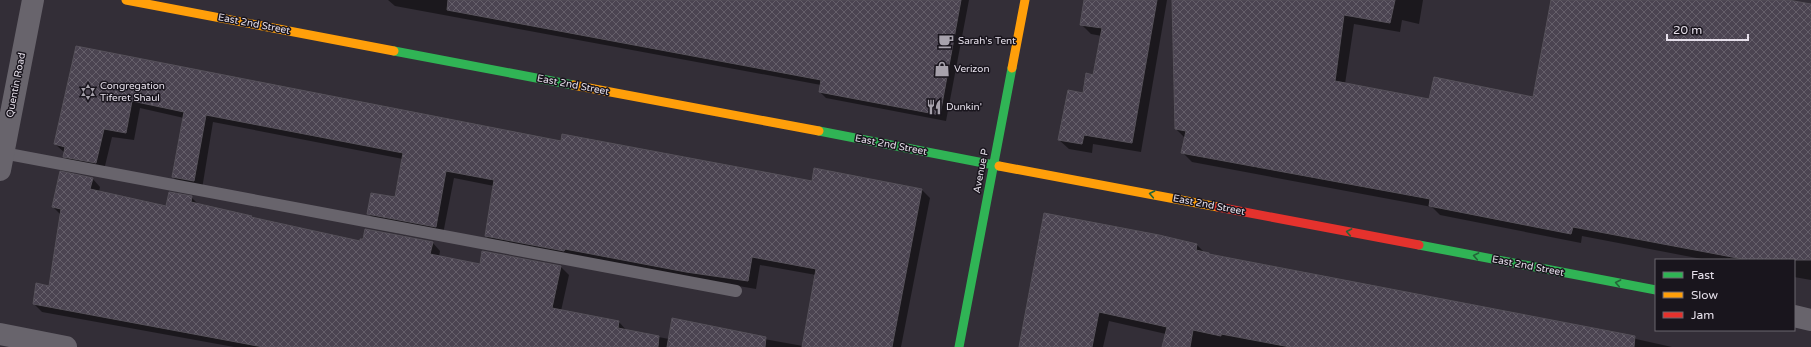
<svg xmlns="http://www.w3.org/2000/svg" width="1811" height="347" viewBox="0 0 1811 347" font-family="'Varela Round',sans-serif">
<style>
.shadow{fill:#0007}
.building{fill:url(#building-cross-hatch);stroke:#56515a}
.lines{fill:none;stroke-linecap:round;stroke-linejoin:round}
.lane{stroke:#68646c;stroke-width:12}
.street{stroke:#68646c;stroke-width:22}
.fast{stroke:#30b455;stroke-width:9}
.slow{stroke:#ff9f0a;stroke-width:9}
.jam{stroke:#e5322d;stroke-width:9}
.oneway{stroke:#246439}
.labels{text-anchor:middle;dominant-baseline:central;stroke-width:3;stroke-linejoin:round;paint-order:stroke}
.street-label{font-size:10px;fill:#e6e0eb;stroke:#19151d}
.poi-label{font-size:10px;fill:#e6e0eb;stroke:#19151d;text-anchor:start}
</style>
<defs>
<pattern id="building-cross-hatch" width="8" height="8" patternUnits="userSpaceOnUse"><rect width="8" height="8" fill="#4b4451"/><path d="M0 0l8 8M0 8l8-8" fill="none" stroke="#655f6a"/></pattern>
</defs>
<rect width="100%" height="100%" fill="#332e37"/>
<path class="shadow" d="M388 0H969L946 121 826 98 820 92 821 85 395 6Z
M1085 0H1167L1141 152 1093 144 1092 153 1069 149 1059 140 1094 76 1102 36 1091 34 1081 24Z
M1173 0H1423L1419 24 1402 20 1400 32 1354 24 1345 84 1430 100 1534 98 1552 0H1784L1811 5V280L1794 277V260H1707L1582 236 1581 243 1440 215 1432 207 1192 162 1182 152 1185 138 1176 129Z
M76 47 562 143 813 182 815 170 922 190 930 198 901 347H234L42 312 34 304 50 287 61 215 53 207 92 178 100 187 99 192 167 207 191 197 199 205 251 217 253 219 360 242H432L440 251 439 257 481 265 561 267 569 275 561 311 619 322 627 331 669 339H764L803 346 816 275 760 265 756 289 494 244 486 236 494 186 454 178 443 234 377 222 369 214 395 198 403 159 213 122 202 189 181 185 173 177 184 118 140 108 134 140 112 137 104 170 72 164 64 156 65 153 55 144Z
M1159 236 1197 245 1205 253 1211 256 1632 336 1636 339 1672 347H1163L1166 334 1109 321 1103 347H1020Z"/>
<path class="building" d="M448 0H961L940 115 819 92 821 80 447 10Z
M1084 0H1157L1132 143 1084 135 1082 144 1058 140 1068 90 1083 93 1086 73 1093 75 1102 28 1080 25Z
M1172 0H1395L1390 23 1344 15 1335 81 1429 99 1434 77 1533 97 1551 0H1788L1811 4V260H1748L1573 227 1571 234 1429 206 1430 199 1181 153 1186 131 1175 129Z
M76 46 561 141 562 134 812 181 814 168 922 189 892 347H802L816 269 752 257 748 281 686 272 565 249 564 251 485 236 494 180 446 171 436 227 367 214 371 193 395 197 403 153 206 115 194 181 172 177 184 112 132 101 126 133 104 129 96 163 63 157 65 147 54 144Z
M60 171 93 178 90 189 166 206 169 192 192 196 191 202 252 216 251 217 360 241V239H363L365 229 433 242 430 254 480 264 482 251 561 266 552 308 619 321 618 328 659 336 658 347H263L33 304 36 283 49 286 61 209 52 207Z
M1044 213 1159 235 1197 244 1196 250 1209 253V254L1635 336 1634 347H1290L1221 334V336L1193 330 1190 347H1162L1167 327 1099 312 1092 347H1019Z
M672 318 766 337 765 347H667Z"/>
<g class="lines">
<path class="lane" d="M3 153 736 291"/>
<path class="street" d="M0 170 33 0
M1794 316 1811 320
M0 334 66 347"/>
<path class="fast" d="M394 51 573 85
M819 131 999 166
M1419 245 1656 290
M959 347 1012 68"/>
<path class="slow" d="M126 0 394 51
M1012 68 1025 0
M573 85 819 131
M999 166 1218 207"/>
<path class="jam" d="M1218 207 1419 245"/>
</g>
<defs><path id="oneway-chevron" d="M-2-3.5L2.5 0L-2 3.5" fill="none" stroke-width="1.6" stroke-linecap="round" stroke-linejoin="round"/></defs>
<g class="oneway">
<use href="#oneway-chevron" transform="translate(1152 194) rotate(-169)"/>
<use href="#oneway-chevron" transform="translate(1349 232) rotate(-169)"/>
<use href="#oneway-chevron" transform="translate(1476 256) rotate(-169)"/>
<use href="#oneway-chevron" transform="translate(1618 283) rotate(-169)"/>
</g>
<defs>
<symbol id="cafe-bare" viewBox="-9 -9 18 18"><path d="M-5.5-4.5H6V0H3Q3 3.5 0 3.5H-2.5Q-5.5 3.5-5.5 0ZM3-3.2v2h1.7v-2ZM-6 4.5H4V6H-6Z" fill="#a7a2ac" stroke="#19151d" stroke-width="2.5" paint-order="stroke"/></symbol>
<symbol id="shop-bare" viewBox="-9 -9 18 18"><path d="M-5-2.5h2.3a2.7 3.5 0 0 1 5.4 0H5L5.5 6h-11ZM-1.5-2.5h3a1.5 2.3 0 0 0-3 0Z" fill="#a7a2ac" stroke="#19151d" stroke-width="2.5" paint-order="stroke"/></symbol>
<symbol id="synagogue-bare" viewBox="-9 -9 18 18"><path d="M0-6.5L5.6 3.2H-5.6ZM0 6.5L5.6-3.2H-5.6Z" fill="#a7a2ac" stroke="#19151d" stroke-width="2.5" paint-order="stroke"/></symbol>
<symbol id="restaurant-bare" viewBox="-9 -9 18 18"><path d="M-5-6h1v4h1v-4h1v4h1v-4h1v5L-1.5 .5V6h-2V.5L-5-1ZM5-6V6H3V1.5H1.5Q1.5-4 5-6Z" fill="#a7a2ac" stroke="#19151d" stroke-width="2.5" paint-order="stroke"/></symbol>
</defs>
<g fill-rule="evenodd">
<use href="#cafe-bare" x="935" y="30" width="22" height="22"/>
<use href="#shop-bare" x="931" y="58" width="22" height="22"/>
<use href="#synagogue-bare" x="77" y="81" width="22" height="22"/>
<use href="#restaurant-bare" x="923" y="96" width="22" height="22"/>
</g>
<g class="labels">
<g class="street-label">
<text transform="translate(254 24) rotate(11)">East 2nd Street</text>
<text transform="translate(16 85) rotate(-79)">Quentin Road</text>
<text transform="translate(573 85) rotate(11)">East 2nd Street</text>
<text transform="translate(891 145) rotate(11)">East 2nd Street</text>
<text transform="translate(981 171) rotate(-79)">Avenue P</text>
<text transform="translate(1209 205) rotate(11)">East 2nd Street</text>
<text transform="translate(1528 266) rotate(11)">East 2nd Street</text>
</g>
<g class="poi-label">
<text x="958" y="41">Sarah's Tent</text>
<text x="954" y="69">Verizon</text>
<text x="100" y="86">Congregation<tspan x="100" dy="12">Tiferet Shaul</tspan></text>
<text x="946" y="107">Dunkin'</text>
</g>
</g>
<rect x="1655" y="259" width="140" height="72" fill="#19151d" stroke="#6b666f"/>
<rect x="1663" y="272" width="20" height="6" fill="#30b455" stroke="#6b666f"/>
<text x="1691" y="279" font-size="12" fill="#e6e0eb">Fast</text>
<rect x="1663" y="292" width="20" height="6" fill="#ff9f0a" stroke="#6b666f"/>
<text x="1691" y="299" font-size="12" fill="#e6e0eb">Slow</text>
<rect x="1663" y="312" width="20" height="6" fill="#e5322d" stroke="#6b666f"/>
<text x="1691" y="319" font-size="12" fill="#e6e0eb">Jam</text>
<path d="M1667 34v6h81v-6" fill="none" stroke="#e6e0eb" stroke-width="2"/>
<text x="1673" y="34" font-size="12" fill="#e6e0eb" stroke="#19151d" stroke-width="3" paint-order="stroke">20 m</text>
</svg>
